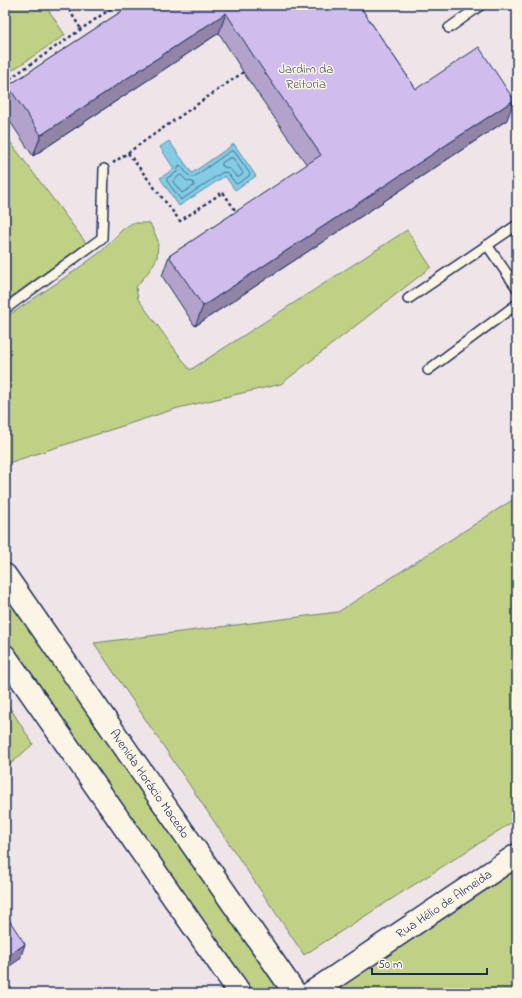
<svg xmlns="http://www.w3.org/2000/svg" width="522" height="998" viewBox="0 0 522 998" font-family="'Indie Flower',sans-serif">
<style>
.built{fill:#efe4e7}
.green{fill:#c0d186;stroke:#6e8072}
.water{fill:#83cce3;stroke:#598dae}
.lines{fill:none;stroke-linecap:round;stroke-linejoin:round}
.shore{stroke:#456e93;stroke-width:1}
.lane-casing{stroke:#1b2f5e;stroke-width:12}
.secondary-casing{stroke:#1b2f5e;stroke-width:25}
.path{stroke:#1b2f5e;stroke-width:2.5;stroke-dasharray:3 3;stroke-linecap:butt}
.lane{stroke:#fcf5e5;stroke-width:9}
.secondary{stroke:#fcf5e5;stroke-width:22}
.wall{fill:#b3a3cc;stroke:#1b2f5e}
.shaded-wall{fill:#9284a6;stroke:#1b2f5e}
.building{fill:#d0bded;stroke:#1b2f5e}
.labels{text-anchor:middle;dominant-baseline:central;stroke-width:3;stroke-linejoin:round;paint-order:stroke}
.park-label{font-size:13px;fill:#445868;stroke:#fcf5e5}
.street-label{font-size:13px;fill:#1b2f5e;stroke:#fcf5e5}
</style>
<rect width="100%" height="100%" fill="#fcf5e5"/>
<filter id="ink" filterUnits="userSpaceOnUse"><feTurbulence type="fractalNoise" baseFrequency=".025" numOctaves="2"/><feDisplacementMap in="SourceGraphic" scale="8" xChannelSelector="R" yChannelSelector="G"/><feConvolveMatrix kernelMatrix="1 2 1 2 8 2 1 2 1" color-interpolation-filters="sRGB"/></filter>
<g filter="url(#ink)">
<path class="built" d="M5 5H517V993H5Z"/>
<path class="green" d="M5 5H45L65 35 5 75Z
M5 135 86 243 5 301Z
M132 223H150L158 241 157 258 150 270 136 287 138 299 190 370 407 230 431 267 281 384 178 408 5 464V318L73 272 102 251 122 230Z
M517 497V819L304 955 94 643 338 612Z
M5 575 295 993H240L5 656Z
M5 700 33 744 5 769Z
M517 866V993H317Z"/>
<path class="water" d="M169 141 192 173 234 144 256 176 235 190 225 176 179 206 160 178 174 169 160 147Z"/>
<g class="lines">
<path class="shore" d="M231 151H234L250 174 249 176 237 184 235 183 228 173 223 172 181 200 167 181V178L177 172 179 165 181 166 189 176 193 177Z
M230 158H233L243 173 242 175 239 177H237L230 169 222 166V163Z
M181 175 187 181 193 182 194 184V186L182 193 181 192 173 182 174 180Z"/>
<defs>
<path id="lane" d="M449 28 481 5
M487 245 517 288
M408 299 517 225
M5 309 102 238 104 169
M428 370 517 304"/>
<g id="secondary">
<path id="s1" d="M5 575 295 993"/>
<path d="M5 656 240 993"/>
<path id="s2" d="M311 993 517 855"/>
</g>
</defs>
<use href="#lane" class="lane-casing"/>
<use href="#secondary" class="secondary-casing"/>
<path class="path" d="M66 5 81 29
M5 82 116 5
M128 153 180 221 223 192 237 213
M113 163 245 71"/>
<use href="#lane" class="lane"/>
<use href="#secondary" class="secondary"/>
</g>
<path class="wall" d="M131 5H359L416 89 507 120 195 326 162 276 169 256 307 165 245 75 219 33 33 156 5 114V93L8 86Z"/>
<path class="shaded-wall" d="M226 13 219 33 33 156 41 135Z
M514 100 507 120 195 326 203 306Z
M25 944 20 959 5 969V958Z"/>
<path class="building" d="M131 5H359L416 89 479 47 514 100 203 306 169 256 321 155 253 55 226 13 41 135 8 86Z
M5 914 25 944 5 958Z"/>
</g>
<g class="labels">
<g class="park-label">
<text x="306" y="69">Jardim da<tspan x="306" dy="15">Reitoria</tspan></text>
</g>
<g class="street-label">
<text stroke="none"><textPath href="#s1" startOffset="254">Avenida Horácio Macedo</textPath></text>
<text stroke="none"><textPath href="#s2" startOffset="160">Rua Hélio de Almeida</textPath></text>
</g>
</g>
<rect width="522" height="998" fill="none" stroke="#fcf5e5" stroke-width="20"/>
<rect x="10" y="10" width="502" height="978" fill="none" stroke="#1b2f5e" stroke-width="1.5" filter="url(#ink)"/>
<path d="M372 968v6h115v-6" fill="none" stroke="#1b2f5e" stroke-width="2"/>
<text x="378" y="968" font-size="12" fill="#1b2f5e" stroke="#fcf5e5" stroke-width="3" paint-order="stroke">50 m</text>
</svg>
